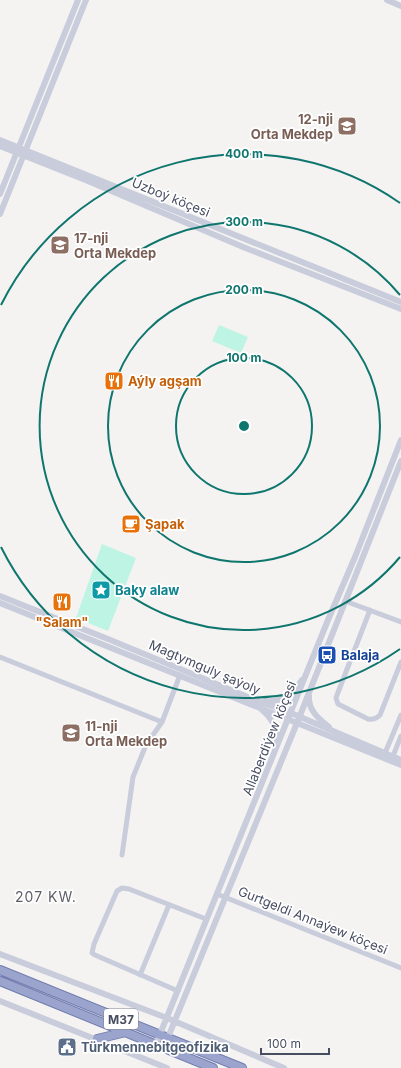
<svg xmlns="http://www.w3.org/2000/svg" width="401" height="1068" viewBox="0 0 401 1068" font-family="Inter,sans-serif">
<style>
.green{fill:#bef4e3}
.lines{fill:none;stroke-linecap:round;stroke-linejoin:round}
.trunk-casing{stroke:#717db0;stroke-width:10}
.minor{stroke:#c8ccdb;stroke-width:5}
.tertiary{stroke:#c8ccdb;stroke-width:6}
.trunk{stroke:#9ba4cc;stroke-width:8}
.ring{fill:none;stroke:#0f766e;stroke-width:2}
.labels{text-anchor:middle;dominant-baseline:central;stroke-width:3.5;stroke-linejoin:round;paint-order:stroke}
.shield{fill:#fff;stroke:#7f8391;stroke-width:1}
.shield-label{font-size:12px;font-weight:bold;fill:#484e62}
.education-label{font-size:13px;font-weight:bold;fill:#785e54;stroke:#fff;text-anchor:start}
.street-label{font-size:13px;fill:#484e62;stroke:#fff}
.food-label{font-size:13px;font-weight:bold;fill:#c56008;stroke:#fff;text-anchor:start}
.culture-label{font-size:13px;font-weight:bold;fill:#0d838f;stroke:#fff;text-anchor:start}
.transit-label{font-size:13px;font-weight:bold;fill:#164399;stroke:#fff;text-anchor:start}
.service-label{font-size:13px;font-weight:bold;fill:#4e5e75;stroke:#fff;text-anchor:start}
.neighbourhood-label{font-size:14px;letter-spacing:1px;fill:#5e5f68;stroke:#fff}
.centre{fill:#0f766e;stroke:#fff;stroke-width:2}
.ring-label{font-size:12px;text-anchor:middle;font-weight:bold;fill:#0f766e;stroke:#fff;stroke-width:3.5;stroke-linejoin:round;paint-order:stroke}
</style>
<rect width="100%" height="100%" fill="#f4f3f2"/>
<path class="green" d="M219 325 248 337 241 353 212 341Z
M102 544 136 558 108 631 76 618Z"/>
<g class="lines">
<defs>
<path id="trunk" d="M0 970 242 1068
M0 981 213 1068
M97 1039 126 1032"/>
</defs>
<use href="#trunk" class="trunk-casing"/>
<path class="minor" d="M345 601 401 622
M370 610 337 695 336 698 338 704 368 719C373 720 376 719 380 715L401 662
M0 657 162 722
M385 753 401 715
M393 756 401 736
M122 855 133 777 146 745 162 722 180 675
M217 894 401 968
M140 975 169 905
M178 991 95 955 92 953 94 944 117 891 122 888 129 889 206 919"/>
<path class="tertiary" d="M387 0 401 6
M0 140 401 302
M0 146 88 181 243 247 401 309
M0 194 78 0
M0 214 86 0
M0 596 108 639 255 700 291 713 401 760
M0 603 401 765
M309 696C308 710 318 718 329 727
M265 701C280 703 294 693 302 680
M262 710C272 718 278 730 277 742
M0 954 167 1018 284 1068
M0 1001 167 1068
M156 1044 328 620 355 557 401 440
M164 1047 297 723 401 461"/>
<use href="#trunk" class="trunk"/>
</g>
<g class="ring">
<circle cx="244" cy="426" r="68"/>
<circle cx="244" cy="426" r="136"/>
<path d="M400 557A204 204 0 1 1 400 295"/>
<path d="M400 649A272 272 0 0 1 1 547M1 305A272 272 0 0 1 400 203"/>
</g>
<defs>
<symbol id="school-square" viewBox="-11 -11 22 22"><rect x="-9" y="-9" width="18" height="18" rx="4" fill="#8d6e63" stroke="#fff"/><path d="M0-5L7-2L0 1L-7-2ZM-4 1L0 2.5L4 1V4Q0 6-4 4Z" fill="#fff"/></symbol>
<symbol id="restaurant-square" viewBox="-11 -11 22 22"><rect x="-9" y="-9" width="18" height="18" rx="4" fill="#e8710a" stroke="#fff"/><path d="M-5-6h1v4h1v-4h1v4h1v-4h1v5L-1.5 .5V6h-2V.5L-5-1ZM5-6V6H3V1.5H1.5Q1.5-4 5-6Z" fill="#fff"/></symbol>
<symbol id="cafe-square" viewBox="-11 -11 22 22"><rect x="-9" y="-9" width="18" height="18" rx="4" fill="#e8710a" stroke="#fff"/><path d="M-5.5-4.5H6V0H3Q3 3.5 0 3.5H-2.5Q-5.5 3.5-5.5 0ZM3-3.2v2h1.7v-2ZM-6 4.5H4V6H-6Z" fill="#fff"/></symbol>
<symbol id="sight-square" viewBox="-11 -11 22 22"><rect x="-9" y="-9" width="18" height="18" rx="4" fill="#0f9aa8" stroke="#fff"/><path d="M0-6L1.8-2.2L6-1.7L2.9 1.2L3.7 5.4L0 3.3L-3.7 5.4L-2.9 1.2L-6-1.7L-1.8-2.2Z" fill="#fff"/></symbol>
<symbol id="bus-square" viewBox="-11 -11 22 22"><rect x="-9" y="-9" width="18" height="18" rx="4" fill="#1a4fb4" stroke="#fff"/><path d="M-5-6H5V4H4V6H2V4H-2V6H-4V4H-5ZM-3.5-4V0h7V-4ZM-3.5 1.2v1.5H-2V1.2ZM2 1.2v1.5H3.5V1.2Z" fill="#fff"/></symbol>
<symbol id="civic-square" viewBox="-11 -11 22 22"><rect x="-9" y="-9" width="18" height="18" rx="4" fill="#5c6f8a" stroke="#fff"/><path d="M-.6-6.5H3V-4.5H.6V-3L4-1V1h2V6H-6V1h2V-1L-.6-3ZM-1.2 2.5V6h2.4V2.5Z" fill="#fff"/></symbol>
</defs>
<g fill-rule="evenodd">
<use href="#school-square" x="336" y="115" width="22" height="22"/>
<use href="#school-square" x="49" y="234" width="22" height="22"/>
<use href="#restaurant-square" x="103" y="370" width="22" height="22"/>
<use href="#cafe-square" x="120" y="513" width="22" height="22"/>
<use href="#sight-square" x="90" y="579" width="22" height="22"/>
<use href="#restaurant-square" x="51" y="591" width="22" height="22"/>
<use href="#bus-square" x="316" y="644" width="22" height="22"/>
<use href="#school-square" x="60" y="722" width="22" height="22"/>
<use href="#civic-square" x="56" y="1036" width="22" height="22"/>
</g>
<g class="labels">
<rect class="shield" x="104" y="1009" width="34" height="20" rx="3"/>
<g class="shield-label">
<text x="121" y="1019">M37</text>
</g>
<g class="education-label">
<text x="333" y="119" text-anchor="end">12-nji<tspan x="333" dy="15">Orta Mekdep</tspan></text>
<text x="74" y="238">17-nji<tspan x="74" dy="15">Orta Mekdep</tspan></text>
<text x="85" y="726">11-nji<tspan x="85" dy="15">Orta Mekdep</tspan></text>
</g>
<g class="street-label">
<text transform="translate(171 197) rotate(22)">Uzboý köçesi</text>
<text transform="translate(205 667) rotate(23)">Magtymguly şaýoly</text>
<text transform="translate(269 738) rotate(-68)">Allaberdiýew köçesi</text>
<text transform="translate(313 920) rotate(22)">Gurtgeldi Annaýew köçesi</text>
</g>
<g class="food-label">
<text x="128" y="381">Aýly agşam</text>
<text x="145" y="524">Şapak</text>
<text x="62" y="622" text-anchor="middle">"Salam"</text>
</g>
<g class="culture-label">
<text x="115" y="590">Baky alaw</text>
</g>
<g class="transit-label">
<text x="341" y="655">Balaja</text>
</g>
<g class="service-label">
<text x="81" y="1047">Türkmennebitgeofizika</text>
</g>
<g class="neighbourhood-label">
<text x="46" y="896">207 KW.</text>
</g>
</g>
<circle cx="244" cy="426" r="6" class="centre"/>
<g class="ring-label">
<text x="244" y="158">400 m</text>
<text x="244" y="226">300 m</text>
<text x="244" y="294">200 m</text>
<text x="244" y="362">100 m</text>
</g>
<path d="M261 1048v6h68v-6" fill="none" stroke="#484e62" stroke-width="2"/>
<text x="267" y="1048" font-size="12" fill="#484e62" stroke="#ffffff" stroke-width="3" paint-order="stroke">100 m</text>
</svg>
